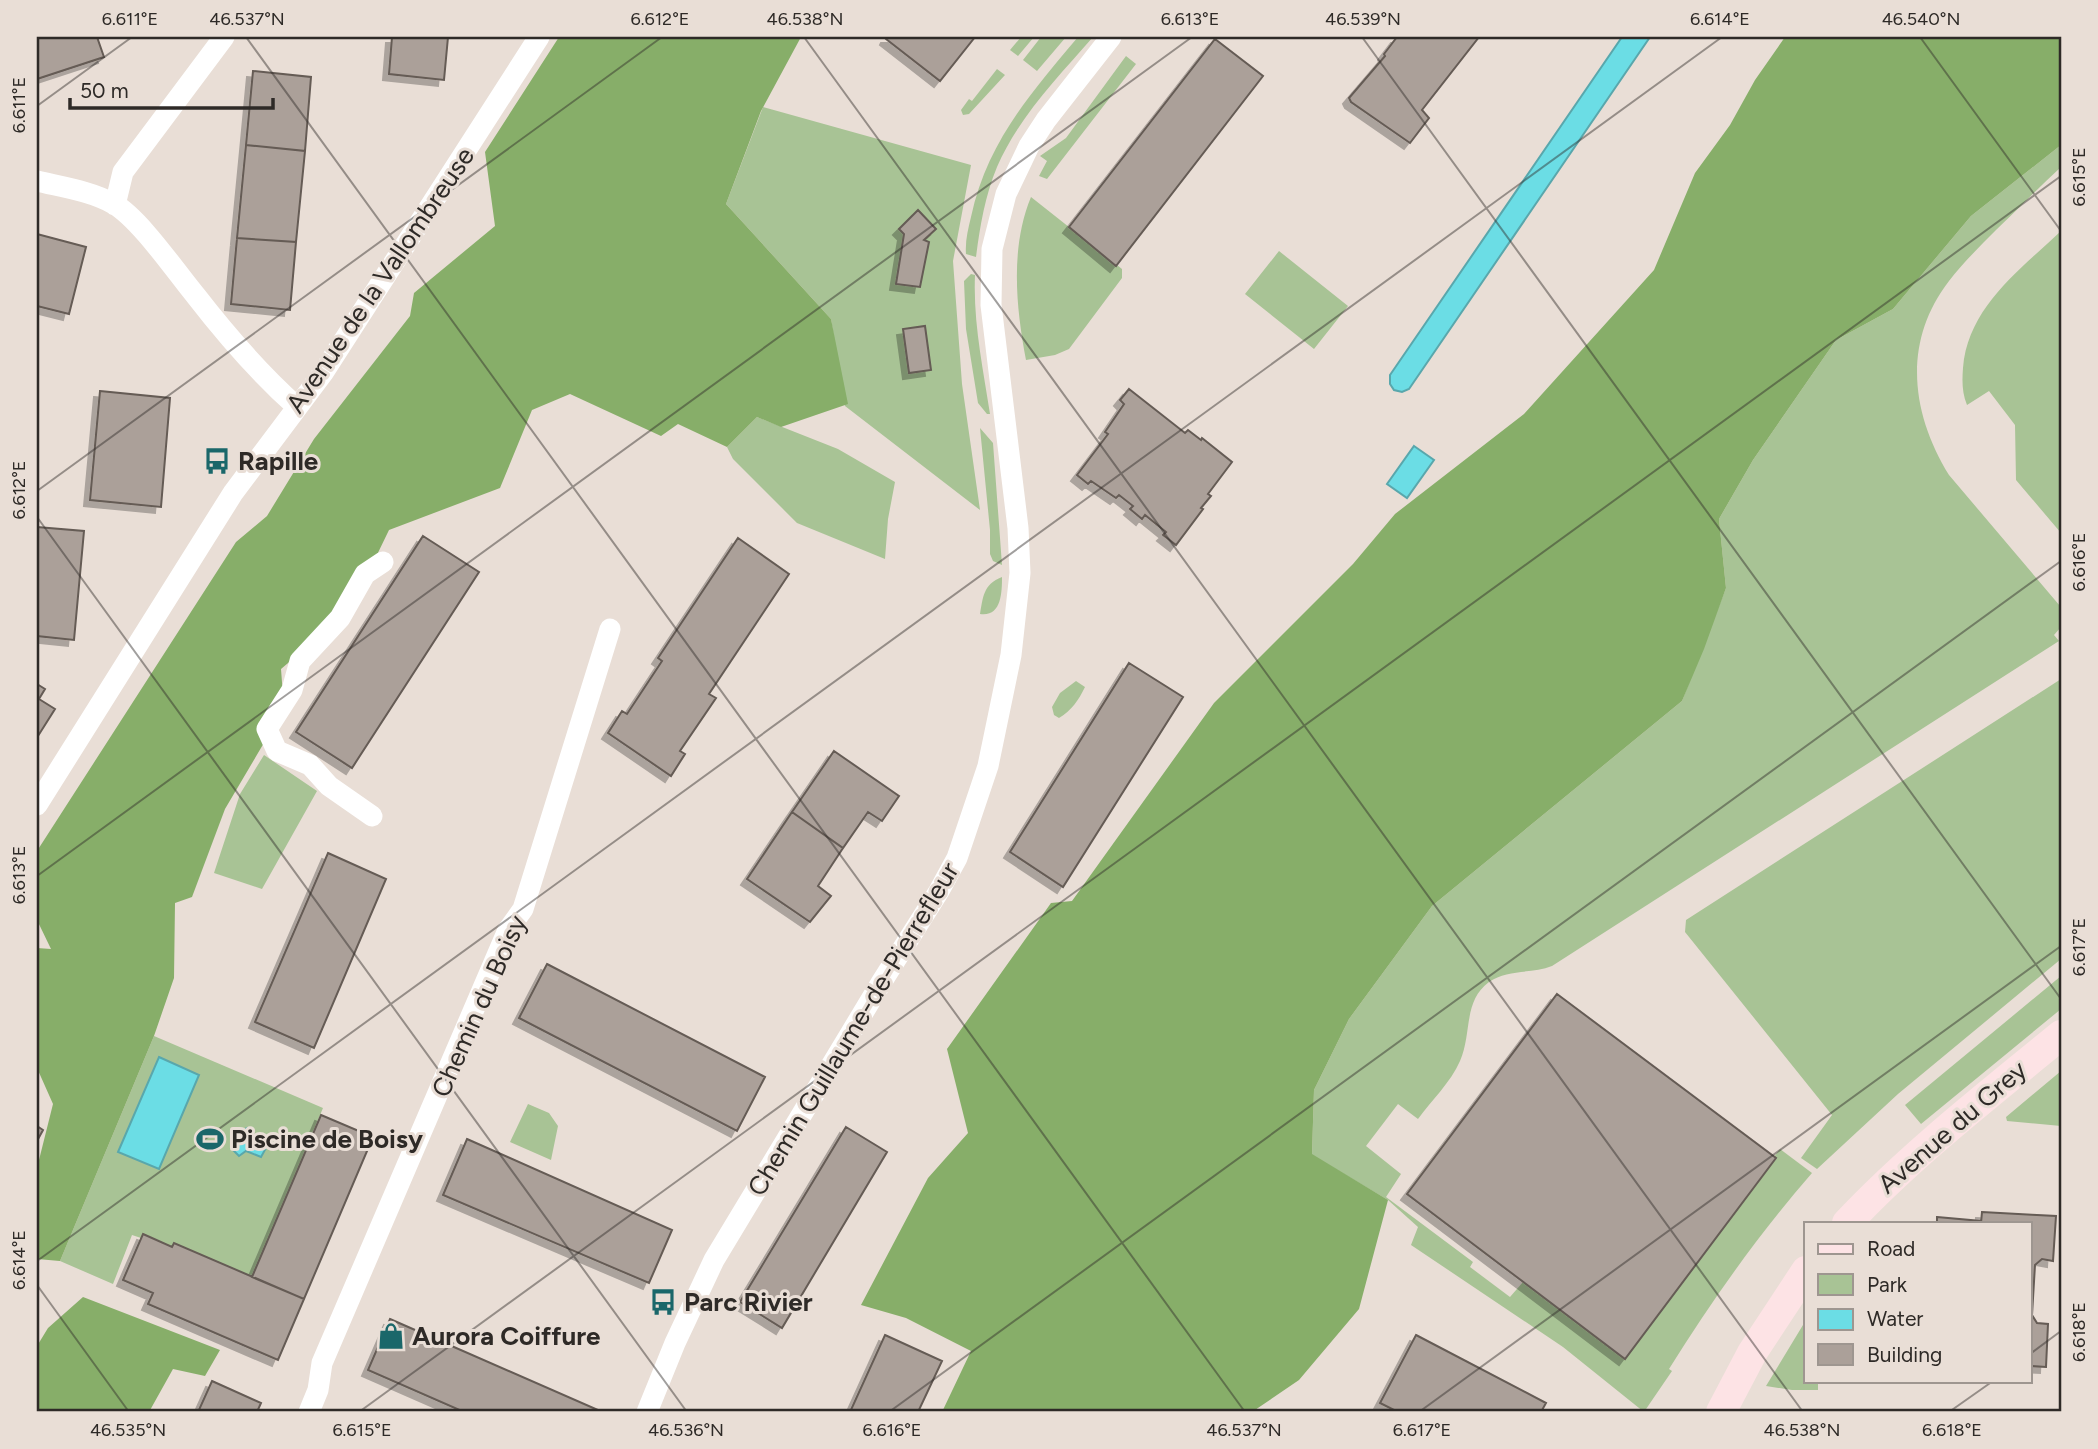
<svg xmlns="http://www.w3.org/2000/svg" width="2098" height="1449" viewBox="0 0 2098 1449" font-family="Figtree,sans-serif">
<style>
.green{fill:#a8c395}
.forest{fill:#87ae69}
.water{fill:#6bdde5;stroke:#59a7ac;stroke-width:2}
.building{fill:#aba099;stroke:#655b55;stroke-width:2;filter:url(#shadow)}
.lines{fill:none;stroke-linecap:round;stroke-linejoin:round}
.street{stroke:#fff;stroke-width:21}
.secondary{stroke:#fde3e5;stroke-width:30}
.ticks{fill:none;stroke:#2e2a27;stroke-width:2;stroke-opacity:0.45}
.labels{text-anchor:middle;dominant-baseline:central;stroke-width:6;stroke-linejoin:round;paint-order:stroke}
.street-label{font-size:26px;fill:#2e2a27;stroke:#e9ded6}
.poi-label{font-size:26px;font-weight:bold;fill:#2e2a27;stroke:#e9ded6;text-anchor:start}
.neatline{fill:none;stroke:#2e2a27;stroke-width:2.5}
.ticks-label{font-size:18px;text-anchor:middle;fill:#2e2a27}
</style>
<defs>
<filter id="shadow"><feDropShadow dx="-6" dy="6" stdDeviation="0" flood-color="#0004"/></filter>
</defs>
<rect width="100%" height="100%" fill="#e9ded6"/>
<path class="green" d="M1021 37H1034L1018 56 1010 50Z
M1041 37H1066L1037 71 1023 60Z
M1078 37H1093C1058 77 1018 118 997 167 985 196 980 226 976 257L966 254C965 242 968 229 971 217 987 142 1031 93 1078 37Z
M1126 56 1136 64 1047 179 1039 176 1047 161 1040 156 1066 138Z
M997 69 1005 75 969 114 963 115 961 110 969 99 972 101Z
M763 107 971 165 953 261 962 384 980 510 845 406 831 319 726 204Z
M2061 145V167C2039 187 2018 209 1996 230 1980 246 1963 263 1949 281 1902 342 1911 413 1949 475L2060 606 2061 627 2054 635 2059 641 1552 966C1532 974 1507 969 1489 982 1463 1001 1472 1034 1460 1061 1451 1082 1431 1101 1418 1119L1398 1104 1366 1146 1401 1174 1386 1197 1473 1262 1470 1267 1510 1297 1523 1282 1625 1359 1775 1159 1774 1157 1780 1149 1812 1173C1758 1235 1713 1299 1669 1369L1672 1371 1644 1412 1563 1347 1411 1245 1418 1227 1388 1200 1312 1155 1314 1090 1349 1019 1432 906 1682 701 1726 588 1719 519 1753 460 1836 340 1893 309 1971 216Z
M1031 197 1122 269V278L1069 349 1055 355 1026 360C1016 307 1010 248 1031 197Z
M2061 231V533L2016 480 2015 425 1989 391 1967 405C1962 393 1962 381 1963 368 1968 307 2020 270 2061 231Z
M1279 251 1348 306 1314 349 1245 294Z
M971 274 975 275C973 322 983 368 990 414H987L978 403 966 329 964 281Z
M757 417 838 449 895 482 888 519 885 559 797 523 733 459 727 447Z
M980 428 993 443 1002 565 993 561 990 554V530Z
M1002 577C1002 594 1001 617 980 614 983 598 983 584 1002 577Z
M2061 679V959L1898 1094 1817 1169 1801 1158 1832 1115 1685 932 1686 920Z
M1076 681 1085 687C1078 701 1072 710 1059 718L1054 715 1052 707 1060 693Z
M264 755 317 791 262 889 214 873 240 794Z
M2061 976V1009L1921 1124 1905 1105Z
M154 1036 323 1108 252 1277 174 1243 172 1247 143 1235 141 1238 132 1235 113 1284 60 1261Z
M2061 1071V1126L2007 1121 2006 1117Z
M528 1104 549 1113 558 1126 551 1160 510 1142Z
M1806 1320V1381H1818V1390H1792L1766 1386Z"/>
<path class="forest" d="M559 37H801L761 111 726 204 831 319 848 404 781 427 757 417 727 447 678 424 661 436 570 394 532 410 500 488 389 530 374 561 327 630 281 669 284 709 225 809 192 897 175 903 174 978 154 1036 60 1261 37 1259V1168L53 1104 37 1068V948L51 949 37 920V851L236 542 267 516 314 439 410 316 414 293 495 226 485 152Z
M1785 37H2061V145L1971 216 1893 309 1836 340 1753 460 1719 519 1726 588 1704 649 1682 701 1432 906 1349 1019 1314 1090 1312 1154 1388 1200 1359 1309 1299 1380 1252 1412H942L971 1351 906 1318 861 1305 928 1178 968 1133 947 1049 1051 903 1072 901 1214 703 1353 564 1395 514 1524 414 1654 270 1695 173 1730 125 1755 80Z
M83 1297 220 1350 205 1376 173 1369 149 1412H37V1346L48 1328Z"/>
<path class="water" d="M1622 37H1650L1409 389 1402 392 1394 390 1390 384V375Z
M1414 446 1434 460 1407 498 1387 484Z
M159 1057 199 1075 159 1169 118 1152Z
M247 1128 266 1148 261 1157 246 1151 239 1156 231 1148 236 1134Z"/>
<path class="building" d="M37 37H97L104 57 37 79Z
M392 37H448L444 80 389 74Z
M887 37H975L940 81 886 39Z
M1397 37H1479L1422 110 1429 118 1410 143 1351 102 1349 98 1385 56 1384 54Z
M1215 39 1263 76 1116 266 1069 227Z
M253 71 311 77 305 151 246 145Z
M246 145 305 151 296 242 237 238Z
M918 210 936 229 924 240 929 242 920 287 896 284 904 234 899 229Z
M37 234 86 247 69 314 37 306Z
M237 238 296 242 290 310 231 304Z
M925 326 931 370 909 373 903 329Z
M1129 389 1185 433 1188 430 1201 440 1202 438 1232 462 1208 494 1211 496 1201 508 1203 509 1176 545 1163 535 1166 532 1145 515 1142 519 1130 509 1133 506 1119 495 1116 498 1091 481 1088 484 1077 475 1108 434 1105 432 1124 404 1120 400Z
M100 391 170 398 161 507 90 500Z
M37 527 84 531 74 640 37 636Z
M423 536 479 572 352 768 296 732Z
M738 538 789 574 709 694 716 698 680 751 685 754 671 776 608 733 622 711 627 714 662 661 658 658Z
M1129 663 1183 697 1063 887 1010 852Z
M37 684 45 689 39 699 55 709 38 736Z
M834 751 899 796 882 821 868 812 843 848 792 812Z
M792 812 843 848 818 886 831 896 810 922 747 879Z
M328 853 386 879 314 1048 255 1022Z
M547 964 765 1077 737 1131 519 1018Z
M1557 994 1776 1158 1625 1359 1407 1194Z
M321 1115 373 1137 304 1299 252 1277Z
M37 1126 43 1130 37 1141Z
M846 1127 887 1152 782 1328 740 1302Z
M467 1139 672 1230 649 1283 443 1195Z
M1982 1212 2056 1216 2053 1261 2042 1259 2035 1265 2032 1315 2037 1323 2048 1324 2046 1367 2030 1366V1223H1981Z
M1937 1217 1981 1221V1223H1937Z
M143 1234 172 1247 174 1243 304 1299 278 1360 148 1304 153 1293 123 1280Z
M390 1319 598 1410 597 1412H464L368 1370Z
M885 1335 942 1361 918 1412H850Z
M1416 1335 1546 1403 1541 1412H1398L1380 1403Z
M212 1381 261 1403 257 1412H198Z"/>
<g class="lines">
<path class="street" d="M37 181C62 187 91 191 114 204 140 219 176 272 196 296 227 336 259 373 297 407
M115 205 123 172 224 37
M37 805 233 493 323 373 539 37
M372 816 329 786 310 765 277 751 267 729 292 690 300 661 340 618 365 574 383 562
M309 1412 318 1390 322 1363 508 930 523 909 610 629
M647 1412 675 1343 714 1260 881 983 939 891 957 858 988 766 1011 655 1020 573 1018 528 991 305 992 249 1006 194 1029 146 1046 120 1111 37"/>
<path class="secondary" d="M1847 1223C1912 1154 1988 1095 2061 1035
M1721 1412 1752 1353 1806 1271"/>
</g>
<path class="ticks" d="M246 37 1245 1412M804 37 1803 1412M1362 37 2061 999M1920 37 2061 231M37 106 132 37M37 491 662 37M37 517 687 1412M37 876 1192 37M37 1261 1722 37M37 1285 129 1412M2030 1354 2061 1331M359 1412 2061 176M889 1412 2061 561M1419 1412 2061 946M1949 1412 1993 1381"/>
<defs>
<symbol id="bus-bare" viewBox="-9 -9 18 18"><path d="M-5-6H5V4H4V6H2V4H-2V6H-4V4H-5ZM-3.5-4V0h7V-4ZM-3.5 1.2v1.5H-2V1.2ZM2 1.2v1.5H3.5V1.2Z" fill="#1a676a" stroke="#e9ded6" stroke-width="2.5" paint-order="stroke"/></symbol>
<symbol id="stadium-bare" viewBox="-9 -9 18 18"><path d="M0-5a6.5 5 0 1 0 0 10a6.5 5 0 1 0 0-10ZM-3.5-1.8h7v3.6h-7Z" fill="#1a676a" stroke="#e9ded6" stroke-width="2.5" paint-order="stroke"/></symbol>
<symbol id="shop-bare" viewBox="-9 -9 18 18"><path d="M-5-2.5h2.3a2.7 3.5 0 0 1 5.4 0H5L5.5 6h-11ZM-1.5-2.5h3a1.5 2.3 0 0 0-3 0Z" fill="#1a676a" stroke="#e9ded6" stroke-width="2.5" paint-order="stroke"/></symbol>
</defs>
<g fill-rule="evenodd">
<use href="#bus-bare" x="198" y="442" width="38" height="38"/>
<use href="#stadium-bare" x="191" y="1120" width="38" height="38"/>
<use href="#bus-bare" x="644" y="1283" width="38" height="38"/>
<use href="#shop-bare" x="372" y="1317" width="38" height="38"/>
</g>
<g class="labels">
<g class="street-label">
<text transform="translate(380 280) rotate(-56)">Avenue de la Vallombreuse</text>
<text transform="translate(479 1006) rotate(-66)">Chemin du Boisy</text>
<text transform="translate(853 1029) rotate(-59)">Chemin Guillaume-de-Pierrefleur</text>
<text transform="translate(1952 1127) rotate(-41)">Avenue du Grey</text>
</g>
<g class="poi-label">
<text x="238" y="461">Rapille</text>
<text x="231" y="1139">Piscine de Boisy</text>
<text x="684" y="1302">Parc Rivier</text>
<text x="412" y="1336">Aurora Coiffure</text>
</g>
</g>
<rect width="2098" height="1449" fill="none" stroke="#e9ded6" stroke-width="77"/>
<rect x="1804" y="1222" width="228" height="161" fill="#e9ded6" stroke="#9e9690" stroke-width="2"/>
<rect x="1818" y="1244" width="35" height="10" fill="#fde3e5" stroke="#9e9690" stroke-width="2"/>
<text x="1867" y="1256" font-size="21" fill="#2e2a27">Road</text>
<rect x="1818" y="1274" width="35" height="21" fill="#a8c395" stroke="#9e9690" stroke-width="2"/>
<text x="1867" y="1292" font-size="21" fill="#2e2a27">Park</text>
<rect x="1818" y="1309" width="35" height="21" fill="#6bdde5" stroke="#9e9690" stroke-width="2"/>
<text x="1867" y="1326" font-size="21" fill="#2e2a27">Water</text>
<rect x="1818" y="1344" width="35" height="21" fill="#aba099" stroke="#9e9690" stroke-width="2"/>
<text x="1867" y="1362" font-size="21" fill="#2e2a27">Building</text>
<path d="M70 98v10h203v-10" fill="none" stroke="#2e2a27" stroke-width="3.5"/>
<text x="80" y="98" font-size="21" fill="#2e2a27" stroke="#e9ded6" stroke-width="5" paint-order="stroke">50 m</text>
<rect x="38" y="38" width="2022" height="1372" class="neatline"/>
<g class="ticks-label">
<text x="130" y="25">6.611°E</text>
<text x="247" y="25">46.537°N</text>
<text x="660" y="25">6.612°E</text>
<text x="805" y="25">46.538°N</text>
<text x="1190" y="25">6.613°E</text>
<text x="1363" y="25">46.539°N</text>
<text x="1720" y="25">6.614°E</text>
<text x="1921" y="25">46.540°N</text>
<text transform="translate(19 105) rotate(-90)" y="6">6.611°E</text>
<text transform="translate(2079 177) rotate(-90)" y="6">6.615°E</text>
<text transform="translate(19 490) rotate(-90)" y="6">6.612°E</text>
<text transform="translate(2079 562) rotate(-90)" y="6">6.616°E</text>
<text transform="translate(19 875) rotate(-90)" y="6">6.613°E</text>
<text transform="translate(2079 947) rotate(-90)" y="6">6.617°E</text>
<text transform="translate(19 1260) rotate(-90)" y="6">6.614°E</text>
<text transform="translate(2079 1332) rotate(-90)" y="6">6.618°E</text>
<text x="128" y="1436">46.535°N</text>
<text x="362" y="1436">6.615°E</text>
<text x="686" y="1436">46.536°N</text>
<text x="892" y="1436">6.616°E</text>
<text x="1244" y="1436">46.537°N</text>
<text x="1422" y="1436">6.617°E</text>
<text x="1802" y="1436">46.538°N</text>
<text x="1952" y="1436">6.618°E</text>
</g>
</svg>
